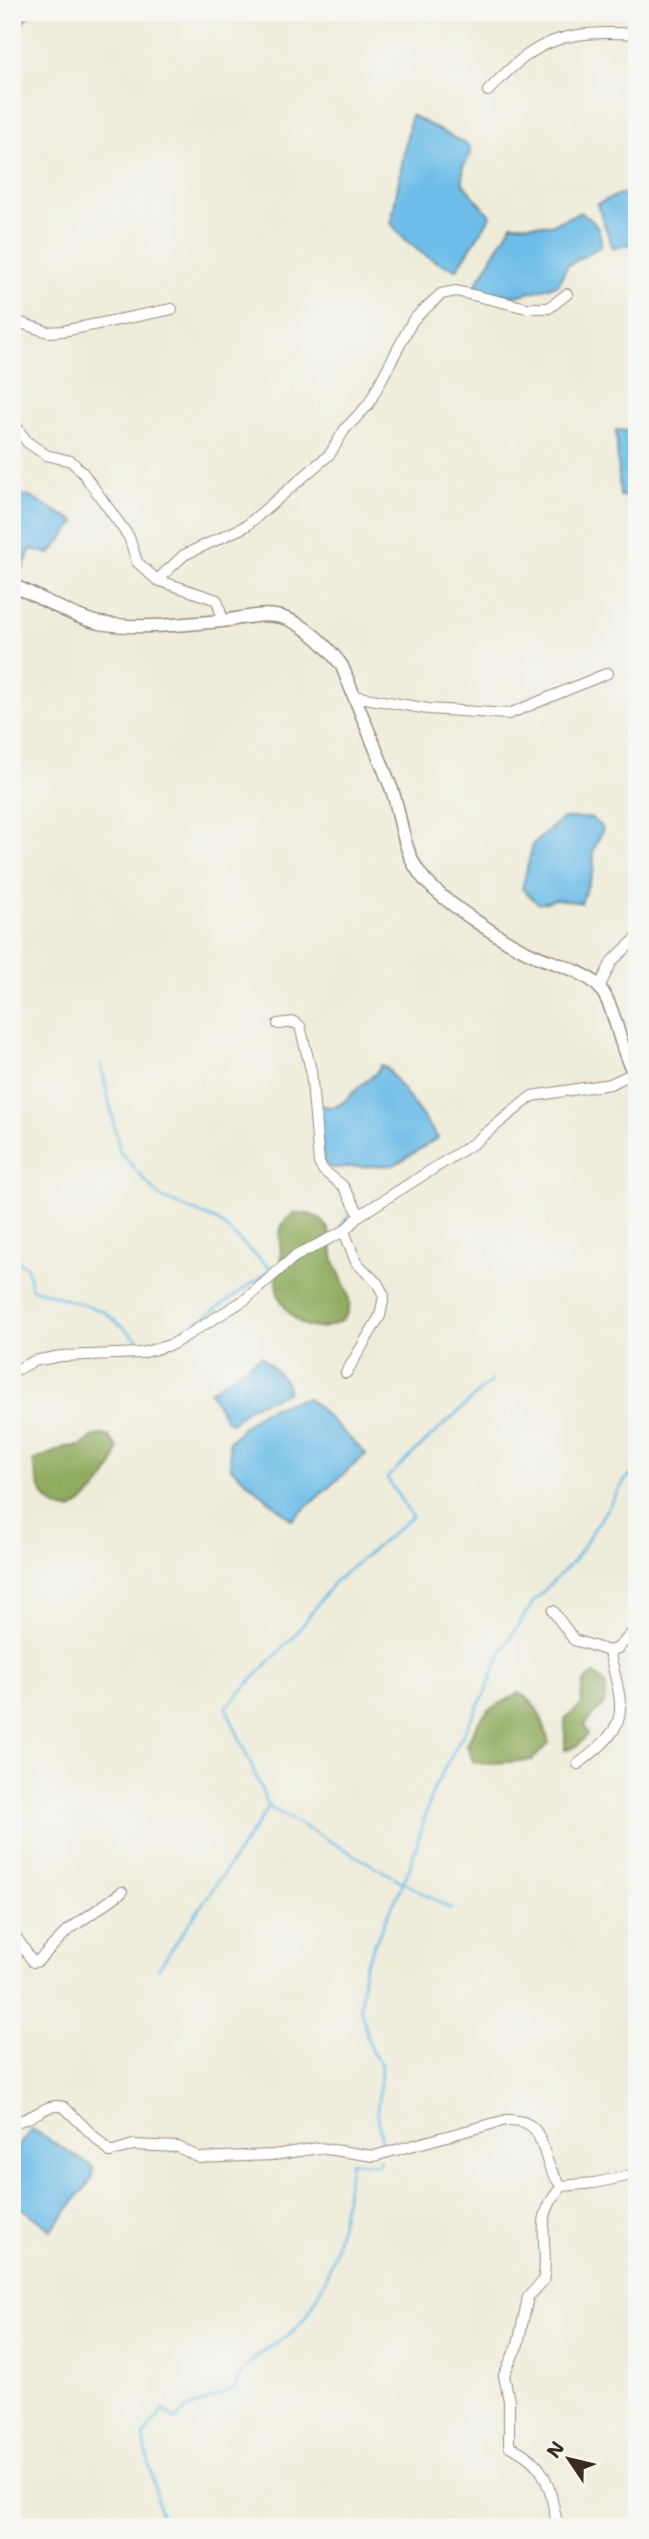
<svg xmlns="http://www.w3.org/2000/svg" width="649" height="2539" viewBox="0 0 649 2539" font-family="'Shantell Sans',sans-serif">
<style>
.forest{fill:#90ac5f;stroke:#666b3e;stroke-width:2}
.water{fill:#6ebde8;stroke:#547483;stroke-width:2}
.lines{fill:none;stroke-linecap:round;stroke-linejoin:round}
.stream{stroke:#6ebde8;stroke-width:2.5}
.minor-casing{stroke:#958b7c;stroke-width:12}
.tertiary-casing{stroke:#958b7c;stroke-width:15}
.minor{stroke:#fff;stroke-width:10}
.tertiary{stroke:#fff;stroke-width:12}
</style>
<rect width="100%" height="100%" fill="#f6f6f2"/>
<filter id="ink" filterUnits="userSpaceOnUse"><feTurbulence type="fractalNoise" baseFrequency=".0143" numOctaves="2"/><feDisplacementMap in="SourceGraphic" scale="14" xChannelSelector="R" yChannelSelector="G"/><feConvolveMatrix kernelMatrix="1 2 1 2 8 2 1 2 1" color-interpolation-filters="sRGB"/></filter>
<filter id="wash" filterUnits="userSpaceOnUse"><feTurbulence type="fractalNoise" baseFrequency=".00686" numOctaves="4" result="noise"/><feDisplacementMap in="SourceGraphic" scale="28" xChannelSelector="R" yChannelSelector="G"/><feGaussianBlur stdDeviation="1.57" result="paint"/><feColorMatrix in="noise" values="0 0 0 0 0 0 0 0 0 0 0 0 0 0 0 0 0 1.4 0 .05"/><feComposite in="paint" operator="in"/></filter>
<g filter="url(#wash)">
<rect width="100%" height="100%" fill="#efecda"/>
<path class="forest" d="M296 1213C304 1213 314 1214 321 1220 333 1230 331 1247 334 1260 341 1283 369 1316 326 1327 301 1334 277 1305 276 1282 276 1273 281 1264 281 1255 281 1244 278 1233 283 1223 286 1218 291 1216 296 1213Z
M102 1435 109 1437 118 1448C114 1473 92 1499 71 1510 43 1509 37 1483 33 1461L65 1447 81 1446 94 1436Z
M595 1674 606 1685 604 1704 584 1725 588 1734C581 1743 576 1749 565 1750V1719L582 1705C581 1691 580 1680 595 1674Z
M518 1693C539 1702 543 1722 549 1743L532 1760 484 1764 473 1761 467 1745C472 1733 478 1720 488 1711 496 1703 509 1701 518 1693Z"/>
<path class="water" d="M12 12H33L12 34Z
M411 115 469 146 471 153 463 167V184L491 216 457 269C431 263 407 245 391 223Z
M620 194 637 195V243L613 248 597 204Z
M581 212C594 221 602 229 601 246L567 266 558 285 516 296 472 291 512 224 551 225Z
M616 430 637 432V497L620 496Z
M12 494 28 496 76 522 50 554 31 549 19 576 12 574Z
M563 818H592L603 829 593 851 594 869 581 903 556 899 539 904 522 889 533 844Z
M381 1065 387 1068 438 1138 394 1165 332 1168 324 1163 317 1109 321 1105C340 1113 348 1096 360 1086 369 1078 375 1077 381 1065Z
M261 1356 284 1379 289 1391 249 1407 232 1423 226 1420 210 1391Z
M308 1398 366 1454 292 1520 231 1468 229 1442C257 1411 267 1406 308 1398Z
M32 2129 93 2167 92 2179 51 2230 12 2201V2154Z"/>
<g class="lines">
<path class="stream" d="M101 1064 120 1152 160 1197 218 1221 271 1269
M340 1228 351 1212
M12 1258 27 1267 31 1288 103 1311 146 1346 175 1338
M189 1328 278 1265
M451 1909 269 1807 226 1707 296 1634 333 1583 412 1517 387 1478 492 1380
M158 1969 269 1807
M383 2149 377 2111 382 2064 372 2053 360 2007 364 1967 409 1870 433 1790 485 1693 503 1649 534 1601 575 1559 626 1479 637 1472
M145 2527 162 2521 143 2437 163 2409 176 2420 187 2409 235 2389C244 2351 284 2347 304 2319 337 2273 342 2215 351 2161L378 2165 380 2159"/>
</g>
</g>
<g filter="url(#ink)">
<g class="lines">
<defs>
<path id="minor" d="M488 91C538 37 565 30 637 34
M12 320 48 332 63 331 172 309
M12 421 27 442 46 455 71 461 83 473 129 537 137 562 157 580 217 600 223 621
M157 580 184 555 246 526 330 454 345 429 368 405 413 320 441 294 456 291 527 308H549L567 294
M354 696 428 709 509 714 608 673
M599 988 612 961 637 938
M278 1024 294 1022 300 1026 311 1070 319 1163 324 1171 343 1186 360 1215
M344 1231 356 1262 378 1284 384 1296 380 1316 346 1373
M12 1372 34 1361 61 1356 142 1353 173 1344 246 1299 294 1257 344 1231 360 1215 474 1143 532 1096 610 1084 634 1073
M553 1611 574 1640 609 1651 618 1648 637 1628
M578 1764C632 1724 624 1712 609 1651
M12 1931 33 1962 38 1961 67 1931 122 1892
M12 2122C34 2121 46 2101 64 2107L110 2152 133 2145 178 2147 200 2158 273 2155 319 2148 374 2156 506 2120C552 2118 535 2158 562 2186
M558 2527C549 2488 549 2464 509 2446V2401L504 2375 518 2344 528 2297 543 2281C551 2243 530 2222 562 2186L594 2183 637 2174"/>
<path id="tertiary" d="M12 585C39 596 73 618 100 623 138 630 184 624 222 621 241 619 262 612 281 617 305 623 328 647 342 666 358 707 376 748 392 790 402 819 402 850 421 875 438 899 506 943 534 955 554 964 585 970 600 988 618 1012 618 1050 637 1077"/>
</defs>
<use href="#minor" class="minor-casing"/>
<use href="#tertiary" class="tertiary-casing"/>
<use href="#minor" class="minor"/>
<use href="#tertiary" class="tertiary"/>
</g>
</g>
<rect width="649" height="2539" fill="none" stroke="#f6f6f2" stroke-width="42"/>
<g transform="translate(569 2459) rotate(305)" stroke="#f6f6f2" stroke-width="5" paint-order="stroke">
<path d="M0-5L12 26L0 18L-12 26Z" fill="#3b2a1e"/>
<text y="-10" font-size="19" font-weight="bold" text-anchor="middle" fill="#3b2a1e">N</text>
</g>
</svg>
